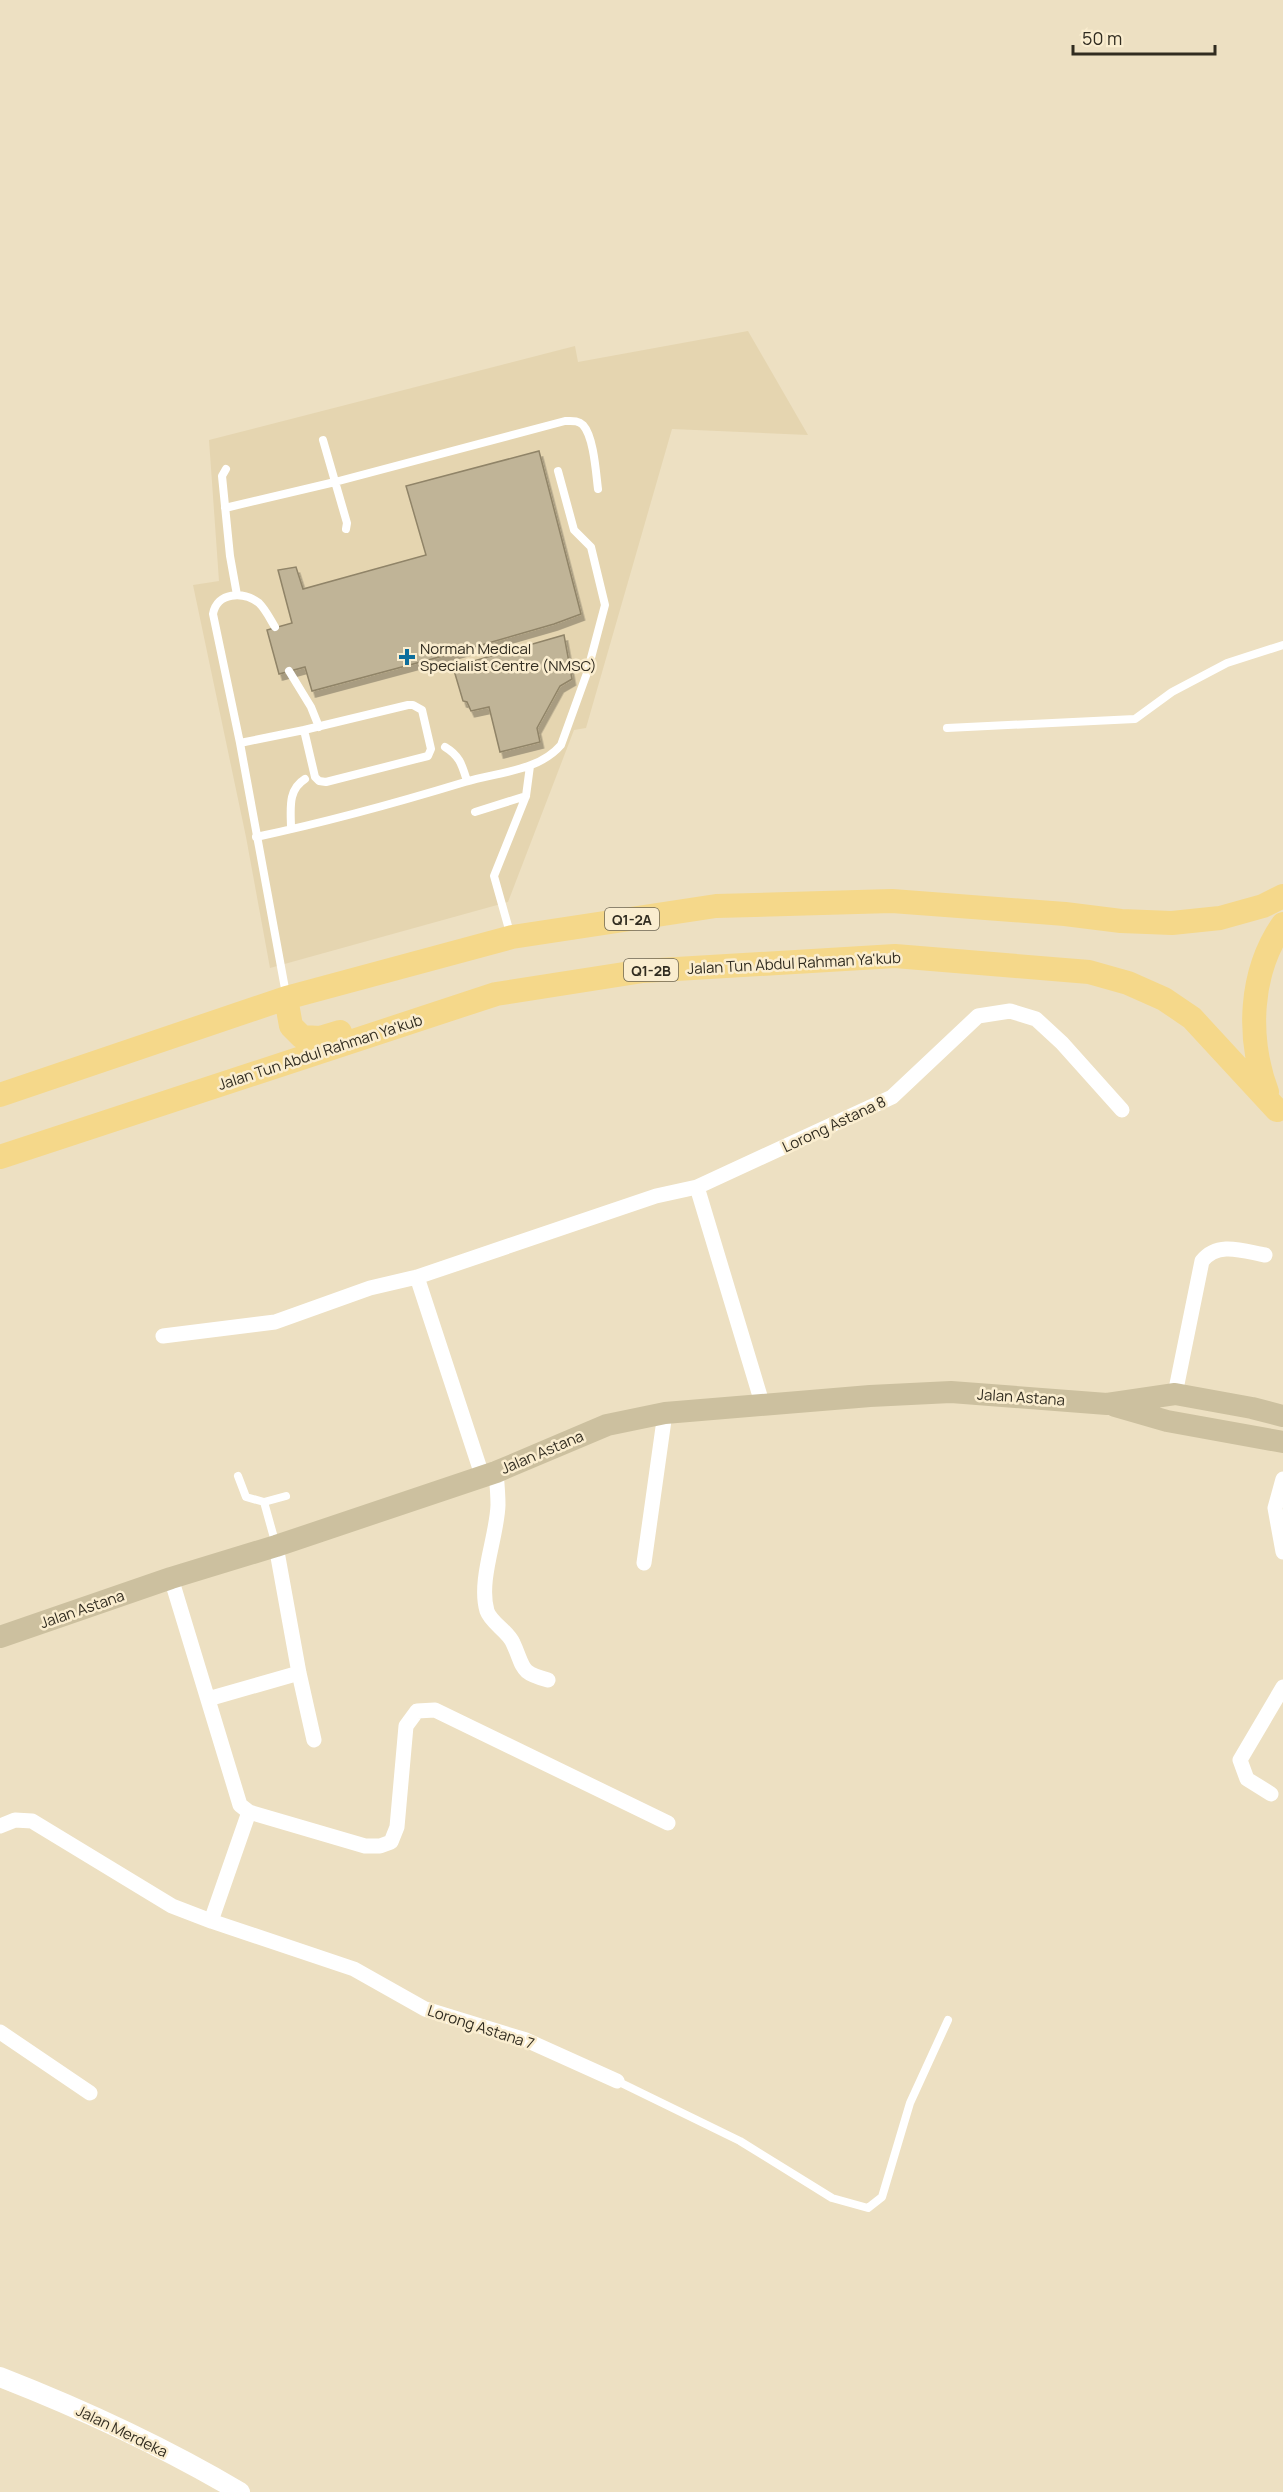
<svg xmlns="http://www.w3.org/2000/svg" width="1283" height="2492" viewBox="0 0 1283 2492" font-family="Manrope,sans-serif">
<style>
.built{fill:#e5d5b0}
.building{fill:#c0b497;stroke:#908468;stroke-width:1.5;filter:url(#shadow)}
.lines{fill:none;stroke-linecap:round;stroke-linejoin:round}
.service{stroke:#fff;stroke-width:8}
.minor{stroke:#fff;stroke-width:15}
.tertiary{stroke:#fff;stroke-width:20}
.secondary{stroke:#ccc09f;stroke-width:22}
.primary{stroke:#f5d88a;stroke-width:24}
.poi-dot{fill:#0e6e9c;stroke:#faedcf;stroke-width:2}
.labels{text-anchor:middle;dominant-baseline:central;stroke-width:5;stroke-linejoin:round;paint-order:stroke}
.shield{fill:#faedcf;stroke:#6d6654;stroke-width:1.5}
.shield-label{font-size:14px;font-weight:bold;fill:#312c20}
.poi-label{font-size:15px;fill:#312c20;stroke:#faedcf;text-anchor:start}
.street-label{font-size:15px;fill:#312c20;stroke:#faedcf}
</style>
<defs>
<filter id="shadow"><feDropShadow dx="3.5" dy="6" stdDeviation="0" flood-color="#0004"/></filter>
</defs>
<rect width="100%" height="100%" fill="#ede0c2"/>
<path class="built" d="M748 331 808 435 672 429 586 728 574 730 508 902 270 968 246 837 193 585 219 581 209 440 575 346 578 362Z"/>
<path class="building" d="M539 451 581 614 554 624 443 656 312 691 305 667 279 674 267 630 292 623 278 570 296 567 303 589 426 555 406 486Z
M564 635 572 679 560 686 537 728 540 742 500 752 489 707 471 711 467 702 463 701 453 667Z"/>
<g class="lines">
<path class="service" d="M323 440 347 523 346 529
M226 469 222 476 230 556 237 595
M225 508 335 482 565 421C572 421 578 420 583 425 594 437 596 474 598 489
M275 627C270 619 266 610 259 603 243 591 217 592 213 614L240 743 286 994
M289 671 311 707 319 727
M408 705H413L422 710 431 749 428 756 326 782 319 781 315 777 304 730Z
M947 728 1135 719 1172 692 1227 663 1283 645
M240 743 304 730
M445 747C460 756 462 765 467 781
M475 812 526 796
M291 829C291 810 287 790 305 779
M256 837C327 822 396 803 465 782 496 772 538 772 561 745L587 673 605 605 591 547 574 530 558 471
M510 933 494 876 526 796 530 766
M238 1476 246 1497 264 1502 276 1545
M264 1502 286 1496
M617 2081 740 2141 832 2198 868 2208 882 2197 910 2103 948 2020"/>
<path class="minor" d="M697 1187 763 1406
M417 1277 482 1475
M163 1336 275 1322 370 1288 417 1277 656 1196 697 1187 892 1097 978 1016 1010 1011 1036 1019 1062 1043 1122 1110
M1175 1394 1202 1261C1218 1241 1243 1251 1265 1255
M496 1472C497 1483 498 1494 498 1505 497 1537 478 1580 487 1611 491 1623 508 1631 513 1643 525 1669 519 1672 548 1680
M1283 1479 1275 1508 1283 1552
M276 1546 299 1673 314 1740
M644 1563 665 1413
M208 1699 299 1673
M1271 1794 1247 1779 1240 1760 1283 1687
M249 1812 365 1846H380L391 1842 397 1827 406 1726 417 1711 435 1710 668 1823
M0 1826 15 1820 32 1821 172 1906 211 1921 249 1812 240 1805 171 1578
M211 1921 354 1969 425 2009 526 2040 617 2081
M0 2032 90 2093"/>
<path class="tertiary" d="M0 2377C82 2409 164 2447 240 2492"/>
<path class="secondary" d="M1115 1406 1167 1421 1283 1442
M0 1637 171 1578 276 1546 496 1472 607 1425 665 1413 870 1396 951 1392 1107 1404 1175 1394 1252 1408 1283 1416"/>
<path class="primary" d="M286 998 291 1026 302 1037 320 1038 340 1032
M1267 1092C1247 1038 1249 973 1283 924
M0 1095 286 998 512 937 716 906 892 901 1065 914 1121 921 1172 923 1220 918 1263 906 1283 896
M0 1157 496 994 643 971 895 956 1089 972 1128 983 1164 999 1192 1018 1277 1110"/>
</g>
<path class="poi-dot" d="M404 648h6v6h6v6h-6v6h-6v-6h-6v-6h6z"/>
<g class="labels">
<g class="shield">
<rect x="605" y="908" width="54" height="22" rx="4.5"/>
<rect x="624" y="959" width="54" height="22" rx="4.5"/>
</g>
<g class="shield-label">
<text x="632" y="919">Q1-2A</text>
<text x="651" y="970">Q1-2B</text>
</g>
<g class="poi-label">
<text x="420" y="648">Normah Medical<tspan x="420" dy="17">Specialist Centre (NMSC)</tspan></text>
</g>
<g class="street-label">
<text transform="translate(794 963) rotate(-3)">Jalan Tun Abdul Rahman Ya'kub</text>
<text transform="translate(320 1052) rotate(-18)">Jalan Tun Abdul Rahman Ya'kub</text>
<text transform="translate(834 1124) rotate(-25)">Lorong Astana 8</text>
<text transform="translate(1021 1397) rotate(4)">Jalan Astana</text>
<text transform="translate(542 1452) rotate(-23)">Jalan Astana</text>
<text transform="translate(82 1609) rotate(-19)">Jalan Astana</text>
<text transform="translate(481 2027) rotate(18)">Lorong Astana 7</text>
<text transform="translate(122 2431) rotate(26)">Jalan Merdeka</text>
</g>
</g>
<path d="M1073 45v9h142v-9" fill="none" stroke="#312c20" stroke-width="3"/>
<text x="1082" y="45" font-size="18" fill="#312c20" stroke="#faedcf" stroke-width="4.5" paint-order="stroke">50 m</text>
</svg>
